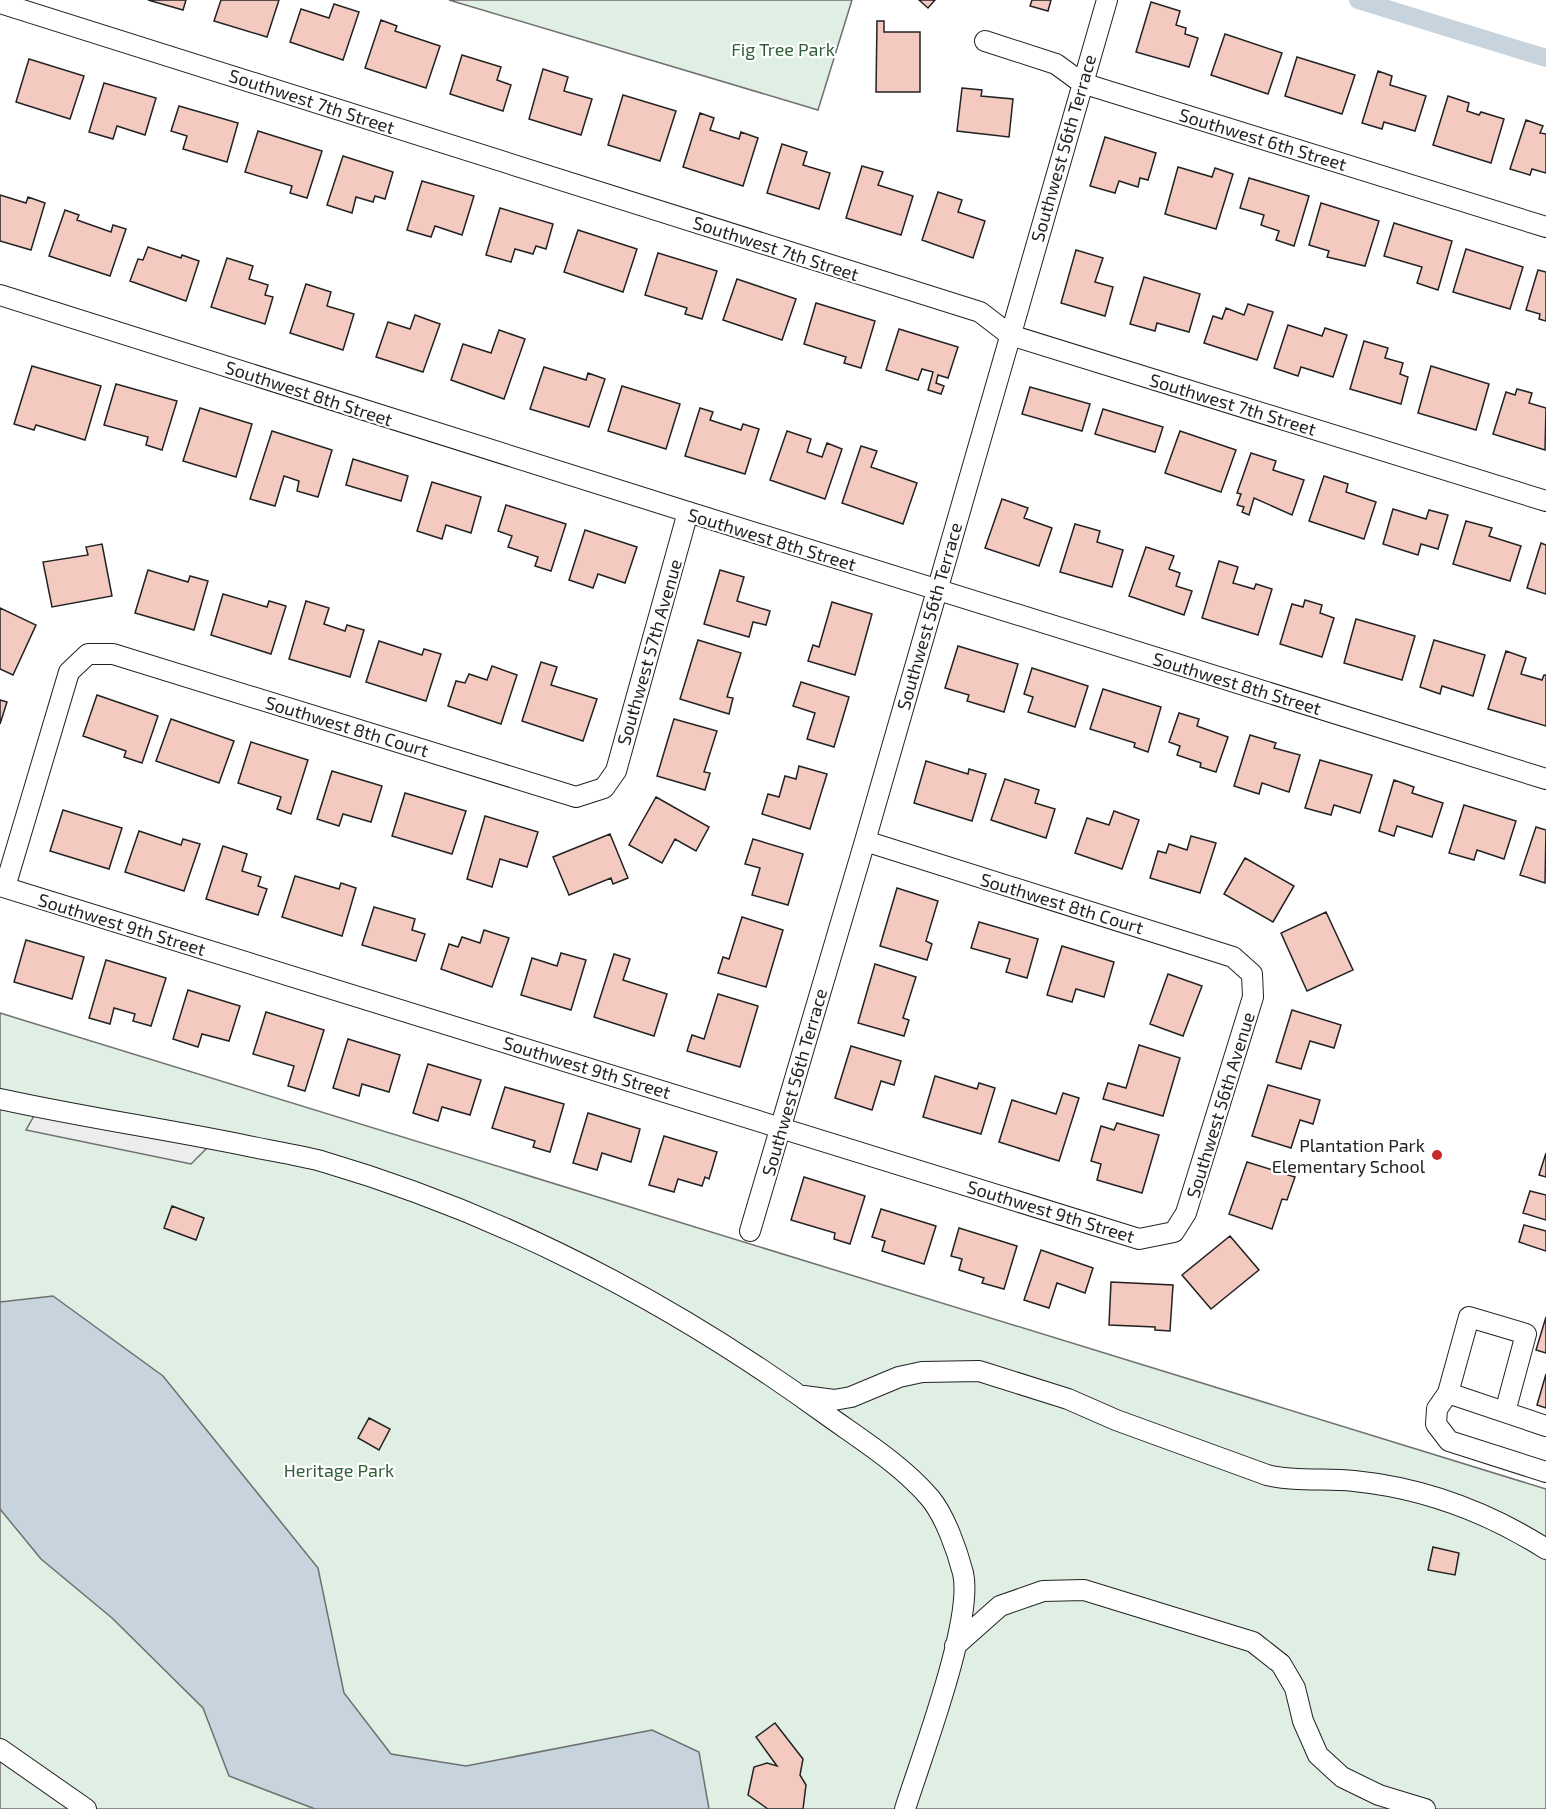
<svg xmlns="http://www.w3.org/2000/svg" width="1546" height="1809" viewBox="0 0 1546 1809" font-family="'Exo 2',sans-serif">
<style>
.green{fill:#e0efe3;stroke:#6f6f6f;stroke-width:1.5}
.parking{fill:#ededed;stroke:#6f6f6f;stroke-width:1.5}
.water{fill:#c7d3dd;stroke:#6f6f6f;stroke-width:1.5}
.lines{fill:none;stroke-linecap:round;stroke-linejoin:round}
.canal{stroke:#c7d3dd;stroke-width:18}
.building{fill:#f3c9c0;stroke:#222;stroke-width:1.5}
.minor-casing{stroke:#222;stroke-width:22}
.minor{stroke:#fff;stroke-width:20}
.poi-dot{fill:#c62828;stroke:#fff;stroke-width:2}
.labels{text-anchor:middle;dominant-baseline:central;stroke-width:4.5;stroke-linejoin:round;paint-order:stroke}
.park-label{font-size:18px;fill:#2f5e38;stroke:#fff}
.street-label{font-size:18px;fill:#222;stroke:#fff}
.poi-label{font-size:18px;fill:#222;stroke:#fff;text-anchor:end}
</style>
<rect width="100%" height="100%" fill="#fff"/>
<path class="green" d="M449 0H852L818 110Z
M0 1013 1546 1489V1809H0Z"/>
<path class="parking" d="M39 1107 216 1139 191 1164 26 1130Z"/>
<path class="water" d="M53 1296 163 1376 318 1568 344 1693 391 1754 466 1766 652 1730 699 1752 709 1809H315L229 1776 203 1708 112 1618 41 1559 0 1509V1302Z"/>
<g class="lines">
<path class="canal" d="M1358 0 1546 58"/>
</g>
<path class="building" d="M148 0H186L183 10Z
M221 0H279L267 37 214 21Z
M919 0H935L928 8Z
M1032 0H1051L1048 11 1030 6Z
M1151 2 1180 11 1176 25 1186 28 1185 34 1198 38 1189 67 1136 52Z
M334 4 359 12 343 60 290 42 301 9 329 18Z
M381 20 397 26 395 31 440 46 426 88 365 68Z
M877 21H884V32H920V92H876Z
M1225 34 1282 53 1268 94 1211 75Z
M462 55 501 67 497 80 511 85 503 111 450 94Z
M1297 57 1355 75 1342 114 1285 96Z
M29 59 84 76 70 119 16 102Z
M543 69 568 77 564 91 592 99 581 135 529 119Z
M1378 71 1392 76 1390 85 1426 96 1415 131 1384 122 1382 129 1362 123Z
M104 83 156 98 145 135 117 126 113 139 89 132Z
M962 88 982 90 981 96 1013 99 1009 137 957 131Z
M623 95 676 111 660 161 608 145Z
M1448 96 1469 103 1467 111 1479 115 1481 112 1504 119 1491 163 1433 145Z
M179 106 238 123 227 162 183 149 187 136 171 131Z
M700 113 714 118 710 130 739 139 741 132 758 138 743 186 683 167Z
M1526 120 1543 126 1540 133 1546 134V173L1532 169 1530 175 1510 169Z
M258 131 322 151 307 198 290 193 292 186 245 172Z
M1105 137 1156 153 1148 180 1140 178 1138 187 1119 181 1115 193 1090 186Z
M782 144 807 152 803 165 830 173 819 209 767 193Z
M343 156 393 172 385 199 375 196 373 202 356 197 352 213 327 205Z
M862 166 883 172 878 185 913 196 901 235 846 218Z
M1178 167 1212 177 1215 168 1233 174 1216 229 1165 214Z
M1249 178 1309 196 1294 246 1276 240 1279 231 1261 225 1264 215 1240 208Z
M422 181 474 196 462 235 435 226 431 237 407 230Z
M938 192 962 200 958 212 985 221 973 258 922 240Z
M0 195 26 203 28 197 45 203 31 250 0 241Z
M1321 203 1379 221 1365 266 1327 257 1329 251 1309 245Z
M500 208 553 224 546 249 536 246 533 254 515 249 511 262 486 255Z
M65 210 79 215 77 220 111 232 113 225 126 229 110 276 49 256Z
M1394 223 1452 241 1438 290 1417 283 1422 267 1384 256Z
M578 230 637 249 623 292 564 272Z
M148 247 181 258 182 255 199 261 186 301 130 281 138 259 143 260Z
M1466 249 1523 267 1510 309 1453 292Z
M1076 250 1103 258 1095 282 1113 287 1105 316 1061 303Z
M658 253 717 271 702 319 685 314 687 308 645 295Z
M227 258 253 266 249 279 268 285 265 295 273 297 265 324 211 307Z
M1538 270 1546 272V321L1539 319 1540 314 1526 310Z
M1144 277 1200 294 1189 332 1157 323 1155 331 1130 324Z
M737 279 796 299 782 340 723 320Z
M306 284 331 292 327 306 354 314 343 350 290 333Z
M816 303 875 321 861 368 844 363 846 357 804 344Z
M1248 304 1273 312 1257 360 1204 343 1213 316 1222 319 1226 308 1244 315Z
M415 315 440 324 423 372 376 357 388 322 410 329Z
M1288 325 1322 336 1325 328 1347 335 1333 377 1301 367 1298 376 1274 368Z
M899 329 958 347 948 378 938 375 936 383 944 386 941 394 928 390 933 372 922 369 918 380 886 370Z
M499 330 525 339 504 399 451 380 463 344 491 353Z
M1364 341 1388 348 1385 358 1403 363 1400 374 1408 377 1401 404 1350 389Z
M32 366 101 386 85 440 36 425 34 430 14 424Z
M1431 366 1489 384 1476 430 1418 413Z
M544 367 586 380 588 373 605 379 589 427 530 409Z
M116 384 177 401 162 450 146 445 148 437 104 425Z
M622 386 680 404 666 449 608 431Z
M1030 387 1090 404 1082 431 1022 414Z
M1517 389 1532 393 1529 403 1546 408 1545 450 1493 434 1506 392 1515 395Z
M200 408 252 424 236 477 183 461Z
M700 408 713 412 710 420 741 430 743 424 759 429 745 474 685 456Z
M1103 409 1163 427 1155 452 1095 434Z
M272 431 332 450 318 497 297 491 299 481 284 476 275 506 250 499Z
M787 431 811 439 807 452 822 457 827 443 842 449 825 499 770 480Z
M1180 431 1236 450 1221 492 1165 473Z
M861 446 877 451 871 467 917 483 903 524 842 503Z
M1251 453 1276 461 1273 470 1304 480 1292 515 1254 498 1249 515 1242 512 1244 507 1237 505 1241 494 1237 493Z
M353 459 408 476 401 501 346 485Z
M1324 476 1348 484 1346 492 1376 502 1364 539 1309 521Z
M432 482 481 497 471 533 446 525 442 539 417 531Z
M1002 499 1028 508 1024 518 1052 528 1039 566 985 548Z
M506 505 566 524 551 571 535 566 538 557 508 547 512 536 498 531Z
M1393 509 1426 519 1429 510 1448 515 1438 549 1421 544 1418 555 1383 544Z
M1466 521 1492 528 1489 536 1521 546 1510 581 1453 564Z
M1075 524 1100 531 1097 542 1123 550 1112 587 1060 572Z
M585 530 637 547 625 583 598 574 593 588 569 580Z
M1541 543 1546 545V594L1527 588Z
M102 544 112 596 52 607 43 562 88 555 86 547Z
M1146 547 1174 556 1169 569 1180 573 1176 586 1192 591 1184 615 1129 596Z
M1219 561 1238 567 1233 583 1254 589 1256 584 1272 589 1258 635 1202 618Z
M148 570 188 582 190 576 208 581 194 630 135 613Z
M720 570 744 577 737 601 770 611 766 625 753 622 749 637 704 624Z
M223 594 267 607 269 601 286 606 271 654 211 635Z
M1305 600 1322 605 1320 613 1334 618 1322 657 1280 644 1292 604 1303 607Z
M306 601 329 608 324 624 345 631 347 625 364 630 350 677 289 659Z
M832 602 872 614 855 675 808 661 813 645 819 647Z
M0 608 36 625 13 675 0 669Z
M1356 619 1415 636 1402 680 1344 663Z
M698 640 741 653 727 697 733 698 729 714 680 699Z
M1434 640 1485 655 1473 696 1442 686 1440 694 1420 687Z
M379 641 422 655 424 649 441 654 426 701 366 682Z
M958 646 1018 664 1004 712 967 701 969 695 945 688Z
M1506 651 1526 658 1521 674 1542 680 1544 675H1546V726L1488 709Z
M541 662 557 667 551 685 597 699 583 741 522 721Z
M492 666 517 675 501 724 448 706 456 681 465 683 469 674 487 680Z
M1032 668 1088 686 1075 727 1028 712 1033 697 1024 694Z
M801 682 849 697 834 747 807 739 815 713 793 706Z
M1103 689 1161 707 1148 752 1134 747 1135 743 1090 729Z
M97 695 158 716 142 763 124 757 126 751 83 736Z
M0 700 7 702 0 724Z
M1179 713 1199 719 1197 726 1228 737 1216 772 1200 767 1201 763 1177 755 1180 746 1169 742Z
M171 719 234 741 219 783 156 761Z
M674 719 717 731 704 772 710 773 705 790 657 776Z
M1250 735 1276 743 1274 748 1300 755 1289 792 1262 783 1259 794 1234 786Z
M251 742 308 760 291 814 277 809 281 797 238 783Z
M1320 760 1372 775 1360 813 1334 805 1331 815 1305 808Z
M926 761 968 774 969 769 986 774 972 821 914 803Z
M799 766 827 774 810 829 762 814 768 794 779 797 785 776 796 779Z
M332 771 382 786 371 822 343 814 339 826 317 819Z
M1005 779 1039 790 1035 803 1055 809 1046 838 991 820Z
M1394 780 1414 787 1412 793 1443 803 1432 837 1397 826 1394 836 1379 831Z
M405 793 466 811 452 854 392 836Z
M656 797 709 827 696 851 675 839 662 863 629 845Z
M1464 805 1516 821 1504 859 1477 850 1474 860 1449 853Z
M63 810 122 828 109 869 50 851Z
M1114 811 1139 820 1122 869 1075 853 1087 818 1109 825Z
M485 816 538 832 527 867 500 859 492 887 467 879Z
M1536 827 1546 830 1545 883 1520 875Z
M139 831 181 845 183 839 200 844 184 891 125 872Z
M610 834 628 878 613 884 611 878 569 895 553 857Z
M1191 836 1216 843 1200 893 1150 878 1158 851 1166 853 1169 844 1187 850Z
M753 839 803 854 788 905 752 895 760 868 745 864Z
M223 846 247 854 242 871 261 877 258 886 267 889 258 915 206 899Z
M1245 858 1294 886 1273 922 1224 894Z
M295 876 339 889 341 883 356 888 342 936 282 917Z
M897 888 938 901 926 941 932 944 927 960 880 946Z
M374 907 415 919 412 930 425 934 416 961 362 945Z
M1326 912 1353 970 1307 991 1281 933Z
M742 917 783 930 766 987 718 973 723 957 729 959Z
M979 922 1038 939 1027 978 1006 972 1010 959 971 948Z
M484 930 509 938 492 987 441 969 449 944 458 947 462 937 480 943Z
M26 940 84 957 72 999 14 982Z
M1062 946 1114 962 1104 997 1076 989 1072 1002 1047 995Z
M561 953 586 960 571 1010 521 995 532 958 557 966Z
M614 954 630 959 623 980 667 994 654 1036 594 1017Z
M106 960 166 978 151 1026 133 1021 135 1014 114 1008 110 1024 89 1018Z
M875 964 916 977 903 1018 909 1020 904 1036 858 1023Z
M1168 974 1202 986 1183 1036 1150 1024Z
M188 990 240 1006 229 1041 202 1034 198 1047 173 1039Z
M718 994 758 1006 740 1067 687 1051 692 1035 704 1039Z
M1292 1010 1341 1025 1334 1048 1310 1041 1301 1069 1276 1062Z
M266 1012 324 1030 305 1091 288 1086 294 1066 253 1054Z
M348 1039 400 1055 389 1092 362 1084 359 1096 333 1088Z
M1139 1045 1180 1058 1163 1116 1103 1099 1108 1083 1126 1088Z
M851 1046 901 1061 894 1085 881 1081 872 1110 835 1098Z
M428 1064 481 1080 470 1115 442 1107 438 1121 413 1113Z
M935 1076 977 1089 979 1083 995 1088 981 1134 923 1117Z
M1268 1085 1320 1100 1313 1124 1300 1120 1291 1148 1252 1136Z
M505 1087 564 1104 550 1152 533 1147 535 1141 492 1128Z
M1063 1093 1079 1098 1059 1161 999 1142 1012 1100 1056 1114Z
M588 1113 640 1129 631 1162 602 1153 597 1170 573 1163Z
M1117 1123 1159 1135 1142 1193 1097 1180 1101 1164 1091 1161 1101 1126 1114 1130Z
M664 1136 717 1152 709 1179 705 1177 702 1186 678 1179 674 1192 649 1185Z
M1546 1153V1177L1539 1175Z
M1247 1162 1295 1177 1287 1200 1282 1199 1272 1229 1229 1214Z
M804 1177 865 1196 850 1244 834 1239 835 1233 791 1220Z
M1530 1191 1546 1195V1220L1523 1213Z
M172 1206 204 1218 196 1240 164 1228Z
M881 1209 936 1226 924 1264 882 1251 885 1241 872 1237Z
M1524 1225 1546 1231V1251L1519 1242Z
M959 1228 1017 1246 1004 1289 982 1283 984 1278 959 1270 962 1259 951 1256Z
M1230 1236 1259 1270 1211 1309 1182 1275Z
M1041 1250 1093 1268 1085 1293 1057 1283 1049 1308 1024 1300Z
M1111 1282 1173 1285 1170 1331 1155 1330V1327L1109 1325Z
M1546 1317V1353L1536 1350Z
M1546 1374V1408L1537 1405Z
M369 1418 390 1429 379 1450 358 1438Z
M1433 1547 1459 1553 1455 1575 1428 1570Z
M775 1723 803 1759 800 1775 806 1785 803 1809H768L748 1795 754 1767 767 1763 777 1766 756 1737Z"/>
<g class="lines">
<defs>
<path id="minor" d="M0 3 980 312 1010 335 1546 501
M985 41 1056 64 1082 83 1546 227
M0 295 688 512 1546 779
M0 886 1139 1239 1174 1232 1186 1213 1253 997 1252 974 1233 957 865 841
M5 887 69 672 88 654H113L576 797 604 788 616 771 688 512
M0 1099C82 1117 165 1129 248 1146 272 1151 297 1155 321 1161 502 1214 671 1302 824 1413 860 1439 901 1464 930 1498 945 1516 957 1550 963 1573 974 1620 921 1758 905 1809
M750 1231 865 841 1107 0
M1448 1393 1437 1409 1436 1424 1449 1441 1546 1472
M804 1396 834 1400 851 1397 899 1377 922 1372 979 1371 1068 1399 1116 1420 1267 1475C1296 1482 1325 1478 1354 1481 1424 1488 1486 1511 1546 1549
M1505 1412 1526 1334 1469 1317 1448 1393 1546 1426
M955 1646 1000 1606 1043 1591 1084 1590 1253 1642 1281 1664 1295 1688 1303 1721 1318 1755 1342 1777 1379 1795 1425 1809
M0 1749 86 1809"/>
</defs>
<use href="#minor" class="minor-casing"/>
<use href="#minor" class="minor"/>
</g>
<circle class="poi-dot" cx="1437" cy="1155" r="6"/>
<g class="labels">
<g class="park-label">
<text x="783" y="49">Fig Tree Park</text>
<text x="339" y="1470">Heritage Park</text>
</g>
<g class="street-label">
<text transform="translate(312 101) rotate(18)">Southwest 7th Street</text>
<text transform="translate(1263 139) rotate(17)">Southwest 6th Street</text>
<text transform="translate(1063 148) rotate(-74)">Southwest 56th Terrace</text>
<text transform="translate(776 248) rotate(18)">Southwest 7th Street</text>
<text transform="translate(309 393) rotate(18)">Southwest 8th Street</text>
<text transform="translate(1233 404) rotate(17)">Southwest 7th Street</text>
<text transform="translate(772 539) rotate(17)">Southwest 8th Street</text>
<text transform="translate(929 616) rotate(-74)">Southwest 56th Terrace</text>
<text transform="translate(649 652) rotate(-74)">Southwest 57th Avenue</text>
<text transform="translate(1237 683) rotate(17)">Southwest 8th Street</text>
<text transform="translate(347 726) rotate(17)">Southwest 8th Court</text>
<text transform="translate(1062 903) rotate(17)">Southwest 8th Court</text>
<text transform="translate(122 924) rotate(17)">Southwest 9th Street</text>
<text transform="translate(587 1067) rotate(17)">Southwest 9th Street</text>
<text transform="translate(794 1082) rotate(-74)">Southwest 56th Terrace</text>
<text transform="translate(1220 1105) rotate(-73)">Southwest 56th Avenue</text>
<text transform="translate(1051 1211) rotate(17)">Southwest 9th Street</text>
</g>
<g class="poi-label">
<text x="1425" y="1145">Plantation Park<tspan x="1425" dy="21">Elementary School</tspan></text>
</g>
</g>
</svg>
